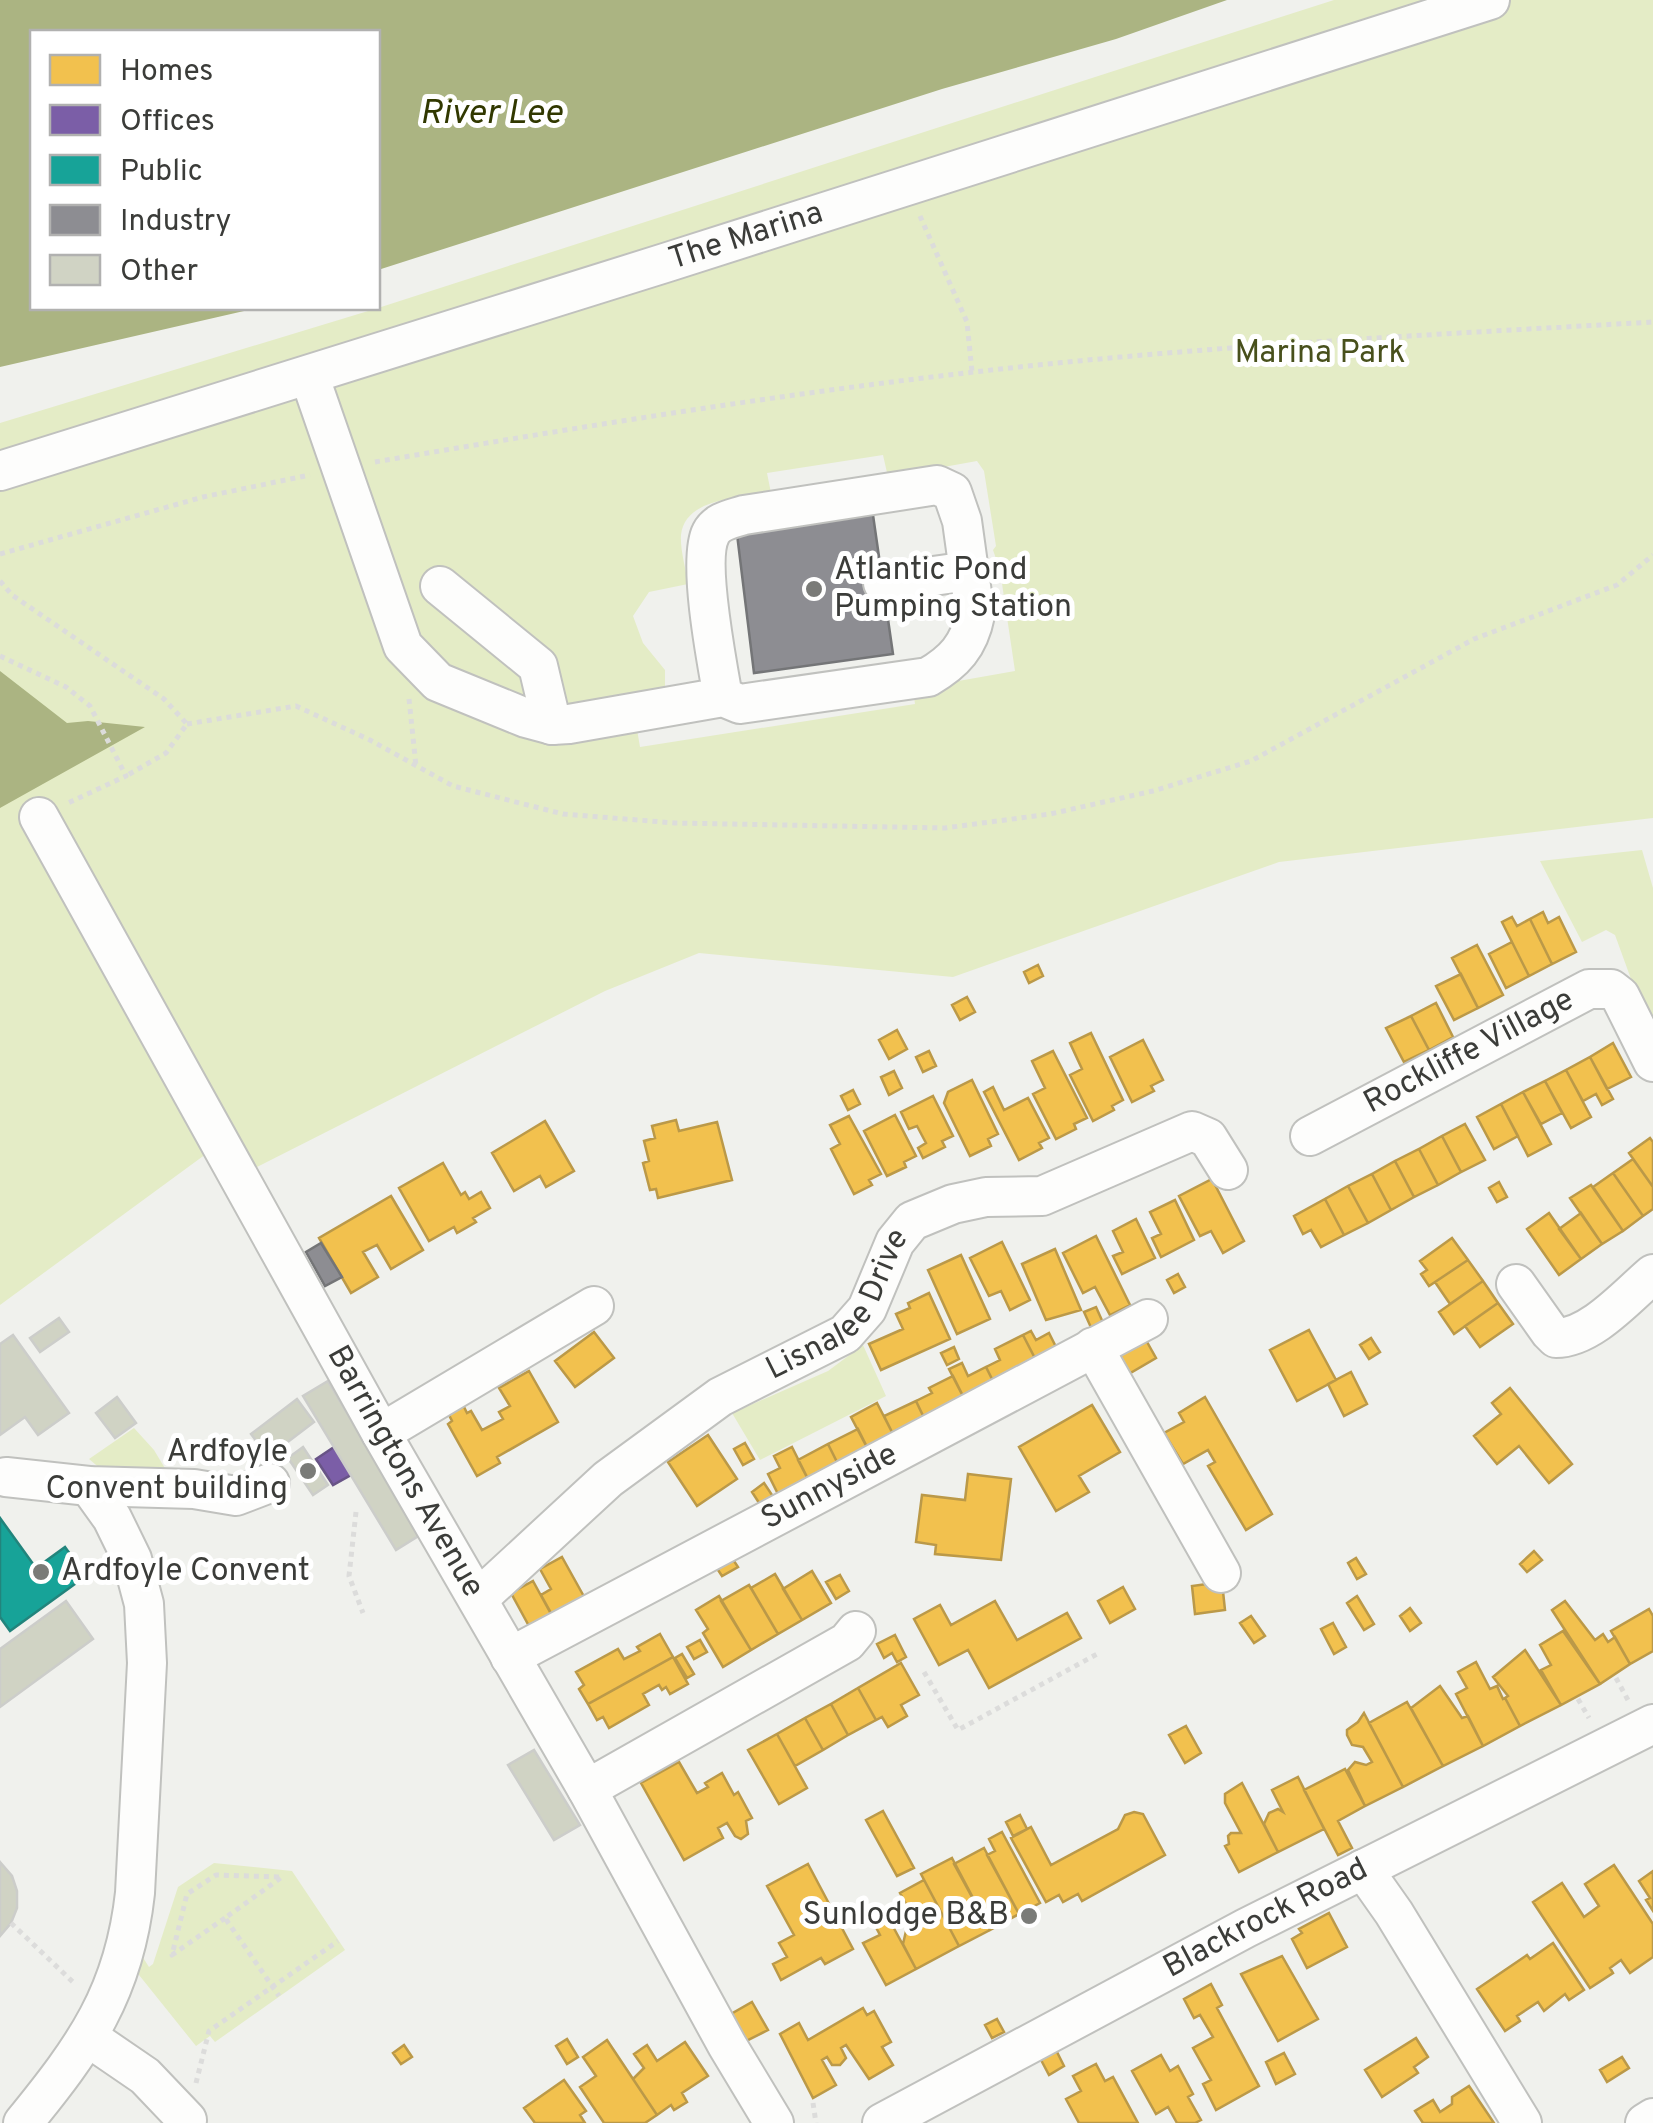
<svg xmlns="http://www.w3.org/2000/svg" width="1653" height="2123" viewBox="0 0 1653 2123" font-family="Overpass,sans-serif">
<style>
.green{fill:#e4ecc6;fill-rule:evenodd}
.water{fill:#abb482}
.homes{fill:#f2c14e;stroke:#bb9948;stroke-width:2.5}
.offices{fill:#7b5ea7;stroke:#685486;stroke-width:2.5}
.public{fill:#17a398;stroke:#22847c;stroke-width:2.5}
.industry{fill:#8d8d92;stroke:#747577;stroke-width:2.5}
.building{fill:#d0d3c4;stroke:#cccdca;stroke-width:2.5}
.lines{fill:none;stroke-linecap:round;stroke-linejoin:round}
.minor-casing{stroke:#c0c1be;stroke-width:42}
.path{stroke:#dcdcdb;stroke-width:5;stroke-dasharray:5 5;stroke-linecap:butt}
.minor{stroke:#fdfdfc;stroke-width:38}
.poi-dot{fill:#7a7b78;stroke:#fff;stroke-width:4}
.labels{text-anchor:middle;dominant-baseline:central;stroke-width:10;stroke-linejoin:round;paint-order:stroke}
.street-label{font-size:32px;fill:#3b3c39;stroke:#fff}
.park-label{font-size:32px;fill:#48501c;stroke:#fff}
.poi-label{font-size:32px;fill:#3b3c39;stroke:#fff;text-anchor:start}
.water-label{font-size:35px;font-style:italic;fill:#313800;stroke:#fff}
</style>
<rect width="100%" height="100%" fill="#f0f1ed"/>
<path class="green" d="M1334 0H1653V818L1279 862 953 977 699 953 605 991 257 1167 236 1132 0 1305V423L378 308ZM883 455 888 477 977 461 984 471 996 546 993 550 1000 570 1015 671 913 689 915 704 640 747 632 700 665 693V670L643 643 633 616 649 592 688 584C686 569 680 550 681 535 685 497 742 498 771 493L767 473Z
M1642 850 1653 888V1024L1639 1001 1615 935 1606 930 1582 942 1540 861Z
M863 1345 886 1396 760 1460 732 1413 828 1371Z
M134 1428 154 1450 166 1470H102L89 1459Z
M214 1863 292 1871 345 1950 215 2042 210 2036 196 2046 135 1970 140 1953 149 1967 153 1964 178 1887Z"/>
<path class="water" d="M0 0H1227L1116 39 942 89 378 270V32H32V308H257L0 367Z
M0 671 67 723 88 721 145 727 0 808Z"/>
<path class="homes" d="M1543 912 1548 923 1559 917 1576 952 1552 964 1530 919Z
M1512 917 1517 926 1530 919 1552 964 1529 976 1502 922Z
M1512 942 1529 976 1506 988 1489 954Z
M1477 945 1503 995 1478 1008 1452 958Z
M1038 965 1043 976 1029 983 1024 972Z
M1461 974 1478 1008 1454 1020 1436 986Z
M967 997 975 1012 960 1020 952 1005Z
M1436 1003 1453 1037 1429 1050 1411 1016Z
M1411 1016 1429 1050 1404 1062 1386 1028Z
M897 1030 907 1049 889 1059 879 1040Z
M1091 1033 1123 1100 1112 1106 1114 1110 1093 1121 1070 1075 1082 1069 1070 1043Z
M1143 1040 1163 1080 1151 1086 1154 1091 1132 1102 1110 1057Z
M1613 1043 1631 1077 1607 1089 1590 1057Z
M929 1051 936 1066 923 1072 916 1057Z
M1053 1051 1087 1118 1074 1124 1076 1129 1056 1139 1033 1094 1045 1088 1032 1061Z
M1590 1057 1613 1099 1602 1105 1596 1094 1583 1101 1566 1070Z
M1566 1070 1591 1117 1571 1128 1545 1081Z
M894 1071 902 1088 889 1095 881 1077Z
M972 1080 998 1134 988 1139 991 1146 970 1156 944 1103 948 1092Z
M1545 1081 1562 1113 1541 1124 1523 1092Z
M993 1087 1004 1110 1028 1098 1049 1138 1039 1143 1042 1148 1019 1160 984 1092Z
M853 1090 860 1104 848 1110 841 1096Z
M1523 1092 1551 1144 1528 1156 1501 1104Z
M933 1096 953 1136 942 1141 945 1147 923 1158 918 1148 926 1143 917 1126 909 1129 901 1112Z
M1501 1104 1518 1136 1494 1149 1477 1117Z
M895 1115 916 1156 904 1162 906 1167 887 1176 864 1131Z
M849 1116 881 1174 869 1180 872 1185 854 1194 831 1149 840 1144 830 1125Z
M676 1120 679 1131 717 1122 732 1180 658 1198 656 1189 650 1190 643 1163 649 1161 644 1141 655 1138 652 1126Z
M545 1121 574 1171 546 1187 540 1176 514 1191 492 1153Z
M1465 1124 1485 1160 1461 1172 1442 1136Z
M1442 1136 1461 1172 1438 1185 1419 1149Z
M1650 1138 1653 1142V1187L1629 1153Z
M1419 1149 1438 1185 1414 1197 1395 1161Z
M1633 1159 1653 1187V1209L1643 1216 1613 1173Z
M1395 1161 1414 1197 1391 1210 1372 1174Z
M443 1163 461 1195 465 1192 469 1199 481 1192 490 1208 473 1218 476 1222 457 1233 454 1227 429 1241 399 1188Z
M1613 1173 1643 1216 1623 1231 1593 1187Z
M1372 1174 1391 1210 1368 1223 1348 1186Z
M1212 1179 1244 1241 1223 1253 1211 1231 1200 1236 1179 1196Z
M1499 1182 1507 1197 1497 1202 1489 1188Z
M1591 1185 1623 1231 1602 1244 1570 1198Z
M1348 1186 1368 1223 1344 1235 1325 1199Z
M391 1196 423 1250 391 1269 377 1245 363 1252 378 1277 351 1293 319 1238Z
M1325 1199 1344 1235 1321 1247 1311 1230 1303 1234 1294 1216Z
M1175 1200 1194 1240 1161 1257 1152 1238 1161 1234 1150 1212Z
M1549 1213 1581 1259 1559 1275 1527 1229Z
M1581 1213 1602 1244 1581 1259 1559 1229Z
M1136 1219 1155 1258 1122 1274 1113 1256 1123 1252 1113 1231Z
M1096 1236 1130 1305 1110 1315 1095 1287 1083 1293 1063 1253Z
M1452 1238 1468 1260 1429 1286 1421 1274 1427 1270 1420 1261Z
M1002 1242 1030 1300 1010 1310 1001 1291 989 1296 970 1258Z
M1055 1249 1081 1310 1046 1320 1022 1264Z
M961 1255 990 1319 957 1334 928 1270Z
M1468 1260 1483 1281 1450 1304 1435 1282Z
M1178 1274 1185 1287 1174 1293 1167 1280Z
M1483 1281 1498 1303 1454 1334 1439 1312Z
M929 1293 950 1339 881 1370 869 1344 903 1329 896 1314 910 1308 908 1303Z
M1498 1303 1513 1324 1480 1347 1465 1326Z
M1096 1307 1105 1327 1093 1332 1084 1312Z
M1309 1330 1336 1380 1297 1401 1270 1350Z
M1031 1331 1036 1340 1049 1333 1061 1357 1040 1368 1023 1335Z
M594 1332 614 1358 575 1387 555 1361Z
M1142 1333 1156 1358 1127 1375 1113 1350Z
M1023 1335 1040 1368 997 1389 986 1367 1000 1360 995 1349Z
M1371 1338 1380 1352 1369 1359 1360 1345Z
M954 1347 959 1359 947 1365 941 1353Z
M962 1363 968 1376 986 1367 997 1389 967 1404 949 1369Z
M529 1371 558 1422 497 1457 500 1463 477 1476 448 1424 452 1421 448 1413 463 1405 467 1413 471 1411 482 1430 503 1419 499 1412 510 1406 499 1388Z
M1351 1372 1367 1404 1344 1416 1328 1384Z
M953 1376 967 1404 927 1424 916 1401 932 1393 929 1388Z
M1510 1388 1572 1464 1549 1483 1519 1446 1497 1464 1474 1436 1501 1414 1492 1403Z
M1205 1397 1272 1514 1246 1530 1208 1466 1215 1462 1208 1450 1183 1464 1164 1433 1184 1422 1179 1413Z
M916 1401 927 1424 896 1440 884 1416Z
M877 1403 896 1440 870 1453 851 1417Z
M1092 1405 1120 1452 1079 1476 1089 1492 1056 1511 1019 1447Z
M858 1429 870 1453 840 1468 828 1444Z
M708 1435 737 1479 697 1506 668 1462Z
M745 1443 754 1459 743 1465 734 1449Z
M828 1444 840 1468 810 1483 798 1460Z
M792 1447 810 1483 780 1498 768 1474 780 1468 774 1456Z
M968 1474 1011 1479 1001 1560 935 1554 936 1545 916 1542 922 1495 965 1500Z
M764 1483 776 1501 763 1509 752 1492Z
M1534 1551 1542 1560 1527 1572 1520 1564Z
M730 1555 738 1567 722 1576 714 1564Z
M562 1557 587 1602 555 1620 541 1595 551 1589 540 1569Z
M1356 1558 1366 1574 1357 1579 1348 1563Z
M812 1571 831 1603 802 1620 783 1589Z
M775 1574 802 1620 778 1634 751 1588Z
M840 1575 849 1591 836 1599 826 1582Z
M533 1581 551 1614 529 1626 511 1593Z
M1222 1582 1225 1610 1195 1614 1192 1586Z
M749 1585 778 1634 751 1650 721 1601Z
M1123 1587 1135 1609 1110 1623 1098 1601Z
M719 1596 751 1650 723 1667 703 1633 708 1629 696 1610Z
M1357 1596 1374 1624 1364 1630 1347 1603Z
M995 1601 1017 1640 1067 1613 1081 1638 989 1688 968 1650 939 1665 914 1619 940 1605 951 1625Z
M1565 1601 1595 1640 1603 1634 1608 1642 1615 1637 1630 1664 1600 1684 1552 1610Z
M1410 1608 1421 1623 1410 1631 1400 1616Z
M1649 1609 1653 1616V1651L1630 1664 1611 1631Z
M1251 1616 1265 1636 1254 1643 1240 1623Z
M1333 1623 1346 1647 1334 1654 1321 1629Z
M1563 1631 1600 1684 1561 1705 1541 1670 1551 1665 1540 1645Z
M660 1634 673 1657 588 1704 579 1689 584 1685 576 1672 618 1649 624 1659 640 1651 637 1647Z
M895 1635 906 1657 897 1662 892 1653 884 1658 877 1644Z
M700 1640 707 1652 694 1659 687 1647Z
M1525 1650 1561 1705 1520 1726 1505 1698 1508 1696 1493 1677Z
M682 1654 694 1674 687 1678 675 1658Z
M673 1657 688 1684 670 1694 666 1687 662 1690 659 1685 643 1694 649 1705 609 1728 603 1717 597 1720 588 1704Z
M1476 1662 1490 1689 1497 1686 1503 1699 1505 1698 1520 1726 1483 1746 1456 1694 1467 1688 1458 1672Z
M901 1663 919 1695 901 1705 907 1716 888 1727 882 1717 876 1720 858 1688Z
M1440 1686 1462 1718 1468 1716 1483 1746 1443 1766 1411 1708Z
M858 1688 876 1720 848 1735 831 1704Z
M1407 1702 1443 1766 1403 1787 1369 1723Z
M831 1704 848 1735 823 1750 805 1718Z
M1364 1713 1403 1787 1365 1806 1348 1770 1355 1762 1366 1765 1372 1762 1363 1747 1352 1745 1347 1735V1730L1358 1722Z
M805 1718 823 1750 795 1766 777 1734Z
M1186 1726 1201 1753 1185 1763 1169 1735Z
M777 1734 807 1788 779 1804 748 1750Z
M679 1762 697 1793 708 1787 705 1783 722 1773 734 1795 738 1792 752 1818 746 1821 748 1834 741 1839 735 1836 727 1823 718 1828 723 1838 684 1860 641 1783Z
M1345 1769 1365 1806 1338 1821 1352 1848 1338 1855 1304 1790Z
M1298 1777 1324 1829 1278 1852 1264 1824 1269 1813 1278 1809 1283 1812 1272 1790Z
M1242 1783 1278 1852 1239 1872 1225 1846 1229 1844 1228 1836 1231 1833H1241L1225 1803V1794Z
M883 1811 914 1868 897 1876 866 1820Z
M1134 1812 1143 1814 1165 1855 1082 1901 1078 1894 1063 1902 1059 1895 1046 1902 1011 1838 1031 1827 1051 1865 1118 1829 1125 1815Z
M1020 1815 1027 1829 1013 1836 1006 1822Z
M1002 1832 1040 1903 1019 1914 987 1855 995 1851 989 1839Z
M984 1848 1019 1914 990 1930 954 1864Z
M952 1858 990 1930 959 1946 921 1874Z
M808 1864 853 1949 825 1964 821 1958 781 1980 773 1964 787 1957 779 1943 794 1935 767 1886Z
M1614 1865 1653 1924V1957L1630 1973 1621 1960 1610 1968 1613 1973 1590 1988 1533 1902 1562 1883 1584 1917 1599 1906 1585 1884Z
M1653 1871V1911L1646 1900 1650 1898 1639 1881Z
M924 1880 959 1946 916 1969 903 1944 906 1931 919 1928 900 1893Z
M884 1910 916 1969 886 1985 863 1943 880 1935 871 1918Z
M1329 1913 1347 1947 1307 1968 1292 1939 1302 1933 1299 1929Z
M1553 1943 1584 1990 1569 2000 1565 1994 1544 2011 1538 2002 1517 2016 1520 2021 1505 2031 1477 1989 1527 1955 1530 1959Z
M1282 1956 1318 2019 1278 2041 1241 1974Z
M1211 1984 1222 2005 1217 2008 1259 2086 1216 2110 1203 2084 1211 2080 1193 2048 1213 2037 1200 2015 1194 2018 1184 1999Z
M752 2002 768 2030 746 2041 731 2014Z
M863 2008 867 2015 874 2011 891 2042 882 2047 893 2065 869 2079 846 2045 841 2048 846 2058 840 2065H832L827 2057 822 2060 836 2085 813 2098 780 2034 799 2023 808 2040Z
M997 2019 1004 2032 992 2038 985 2025Z
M1416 2038 1428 2057 1414 2067 1418 2073 1382 2097 1365 2070Z
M567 2039 578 2057 567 2064 556 2046Z
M607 2040 657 2115 645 2123H604L580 2087 596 2076 583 2057Z
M685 2042 708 2076 682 2093 687 2102 674 2110 671 2105 657 2115 633 2079 644 2068 634 2054 647 2045 657 2061Z
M404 2045 412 2057 401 2064 393 2053Z
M1055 2048 1064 2066 1049 2075 1040 2058Z
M1284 2053 1295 2074 1276 2084 1266 2062Z
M1161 2055 1170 2071 1178 2066 1193 2094 1188 2097 1201 2120 1195 2123H1177L1168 2107 1156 2114 1132 2071Z
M1622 2057 1629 2068 1607 2082 1600 2070Z
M1096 2064 1105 2081 1113 2077 1138 2123H1079L1066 2099 1081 2091 1073 2076Z
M564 2080 586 2111 580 2115 585 2123H535L524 2108Z
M1469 2086 1494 2123H1423L1415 2111 1433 2100 1440 2112 1452 2104V2097Z"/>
<path class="offices" d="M334 1447 351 1475 333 1485 316 1459Z"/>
<path class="public" d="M0 1518 36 1568 65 1547 86 1576 10 1631 0 1617Z"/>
<path class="industry" d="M873 515 893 654 754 673 737 534Z
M321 1243 342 1277 325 1286 306 1252Z"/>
<path class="building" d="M59 1318 69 1332 40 1352 30 1338Z
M13 1335 69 1413 38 1435 25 1417 0 1435V1344Z
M328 1381 420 1535 396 1550 303 1396Z
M117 1397 136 1423 115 1438 96 1413Z
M297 1399 314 1422 268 1457 251 1434Z
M303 1447 328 1485 313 1495 288 1458Z
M66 1601 93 1639 0 1707V1649Z
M534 1750 580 1825 554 1840 508 1765Z
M0 1862 12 1876 17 1891V1908L11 1923 0 1936Z"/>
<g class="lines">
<defs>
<g id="minor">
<path d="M309 375 403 646 438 682 526 718 552 725 569 724 723 697 740 704 928 677C954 662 969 646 975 615L962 521 952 492 937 485 744 515C732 519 717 521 711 533 697 559 717 664 723 697"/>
<path id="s1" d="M0 471 668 262 1490 0"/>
<path d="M883 583 969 571"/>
<path d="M440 586 538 666 552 725"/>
<path id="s2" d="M39 817 381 1433 587 1789 727 2045 774 2123"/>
<path id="s3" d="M1310 1136 1589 989H1611L1620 996 1653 1062"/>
<path d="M1516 1284 1550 1332 1556 1338C1591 1338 1627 1296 1653 1274"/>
<path d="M1093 1347 1221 1573"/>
<path d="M381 1433 594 1306"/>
<path d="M6 1477 89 1486 194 1489 236 1496 270 1483"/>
<path id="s4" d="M478 1599 608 1479 720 1397 845 1334 867 1309 895 1242 912 1221 953 1204 986 1197 1042 1196 1192 1131 1208 1138 1228 1170"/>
<path id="s5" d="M510 1657 1148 1319"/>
<path d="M587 1789 847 1642 856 1631"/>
<path d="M1363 1869 1394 1913 1522 2123"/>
<path d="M88 2037 145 2076 187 2120"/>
<path d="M23 2123C85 2047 124 1993 135 1893L147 1663 144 1604 132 1559 112 1518 89 1486"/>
<path id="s6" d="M882 2123 1246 1928 1653 1724"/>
<path d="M1645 2123 1653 2118"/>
</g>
</defs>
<use href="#minor" class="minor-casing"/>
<path class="path" d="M920 216 967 322 972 372
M375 462C574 428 773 395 974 372 1199 346 1426 335 1653 322
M0 554 203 497 310 475
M0 581 12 595 164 699 187 724 166 753 126 776
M0 656 66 687 90 706 126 776 68 803
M409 699 416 766
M187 724 296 706 370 740 453 786 563 814 675 823 945 828 1050 814 1153 791 1251 761 1474 639 1617 585 1653 555
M356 1512 349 1576 363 1613
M924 1672 958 1730 1099 1653
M1616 1678 1629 1702
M1578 1699 1589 1718
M225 1918 172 1955 187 1894 216 1875 282 1877 225 1918 279 1996
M11 1923 75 1984
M196 2083 209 2031 338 1941
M813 2103 816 2123"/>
<use href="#minor" class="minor"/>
</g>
<g class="poi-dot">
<circle cx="814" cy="589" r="10"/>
<circle cx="308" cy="1471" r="10"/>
<circle cx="41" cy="1572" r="10"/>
<circle cx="1029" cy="1916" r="10"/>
</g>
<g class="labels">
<g class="street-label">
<text stroke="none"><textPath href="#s1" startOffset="782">The Marina</textPath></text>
<text stroke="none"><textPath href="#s3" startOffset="180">Rockliffe Village</textPath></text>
<text stroke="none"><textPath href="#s4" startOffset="472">Lisnalee Drive</textPath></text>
<text stroke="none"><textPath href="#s2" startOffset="750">Barringtons Avenue</textPath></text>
<text stroke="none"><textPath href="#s5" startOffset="362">Sunnyside</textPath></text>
<text stroke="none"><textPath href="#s6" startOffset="435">Blackrock Road</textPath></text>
</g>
<g class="park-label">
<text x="1320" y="354">Marina Park</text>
</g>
<g class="poi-label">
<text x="834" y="571">Atlantic Pond<tspan x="834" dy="37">Pumping Station</tspan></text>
<text x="288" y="1453" text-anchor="end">Ardfoyle<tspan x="288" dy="37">Convent building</tspan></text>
<text x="61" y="1572">Ardfoyle Convent</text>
<text x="1009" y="1916" text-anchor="end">Sunlodge B&amp;B</text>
</g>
<g class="water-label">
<text x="491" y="114">River Lee</text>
</g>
</g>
<rect x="30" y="30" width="350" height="280" fill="#ffffff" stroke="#b1b1b0" stroke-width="2.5"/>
<rect x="50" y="55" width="50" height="30" fill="#f2c14e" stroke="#b1b1b0" stroke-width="2.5"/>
<text x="120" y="80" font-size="30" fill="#3b3c39">Homes</text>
<rect x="50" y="105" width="50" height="30" fill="#7b5ea7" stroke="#b1b1b0" stroke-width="2.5"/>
<text x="120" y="130" font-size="30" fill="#3b3c39">Offices</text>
<rect x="50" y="155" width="50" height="30" fill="#17a398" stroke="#b1b1b0" stroke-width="2.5"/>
<text x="120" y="180" font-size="30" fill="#3b3c39">Public</text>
<rect x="50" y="205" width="50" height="30" fill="#8d8d92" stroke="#b1b1b0" stroke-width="2.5"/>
<text x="120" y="230" font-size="30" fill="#3b3c39">Industry</text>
<rect x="50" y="255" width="50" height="30" fill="#d0d3c4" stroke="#b1b1b0" stroke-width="2.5"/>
<text x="120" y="280" font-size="30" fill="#3b3c39">Other</text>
</svg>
